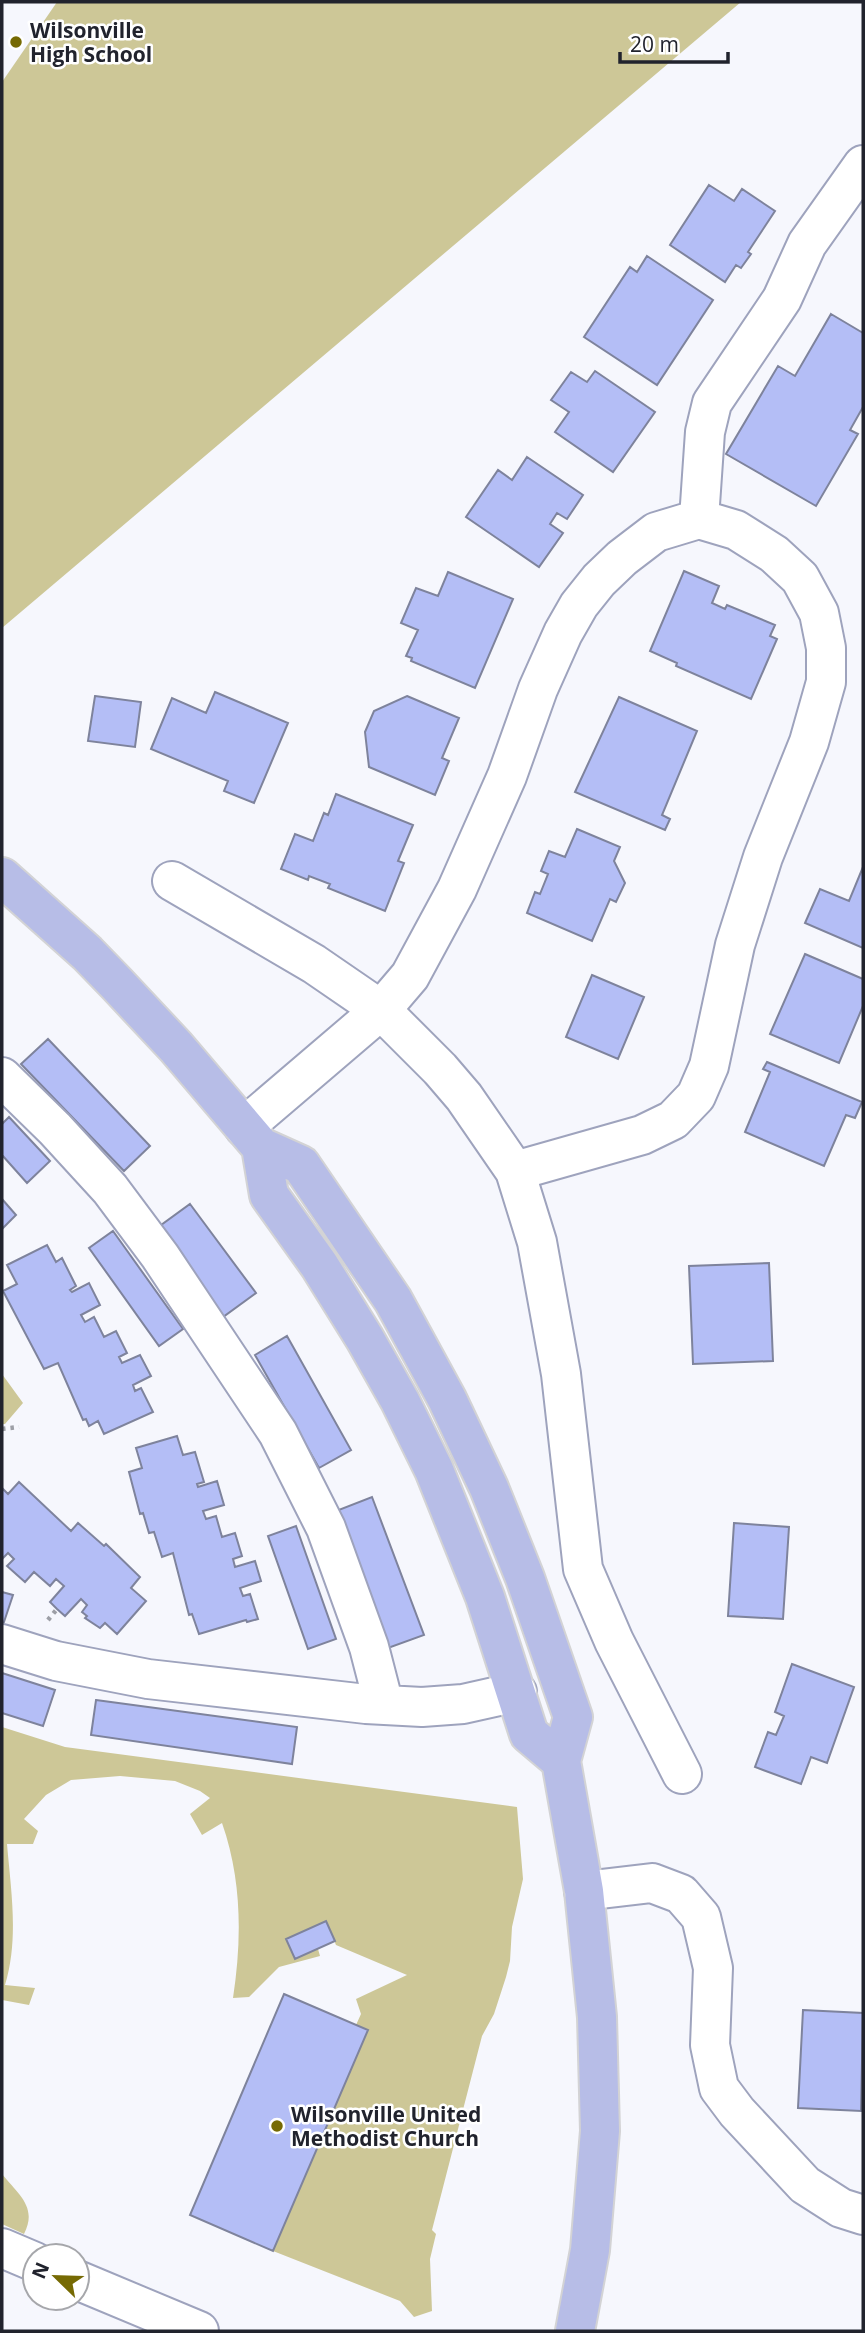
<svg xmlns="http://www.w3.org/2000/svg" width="865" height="2333" viewBox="0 0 865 2333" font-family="'Open Sans',sans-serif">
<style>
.green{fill:#cdc797}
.building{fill:#b4bef6;stroke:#7e839c;stroke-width:2}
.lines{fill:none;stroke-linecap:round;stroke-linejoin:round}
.minor-casing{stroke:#9ea3bd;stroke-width:42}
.major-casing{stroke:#d3d3d5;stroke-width:42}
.path{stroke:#9d9fa6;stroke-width:4.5;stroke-dasharray:3.5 5;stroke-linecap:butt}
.minor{stroke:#fff;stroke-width:38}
.major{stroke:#b7bde7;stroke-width:38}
.poi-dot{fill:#766a03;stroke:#fff;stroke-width:2.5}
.labels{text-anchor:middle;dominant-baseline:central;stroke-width:5;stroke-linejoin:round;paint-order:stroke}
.poi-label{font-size:21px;font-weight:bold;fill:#21232d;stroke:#fff;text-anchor:start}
</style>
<rect width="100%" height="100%" fill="#f6f7fd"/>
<path class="green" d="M57 2H741L2 628V82Z
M2 1374 23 1403 5 1424H2Z
M2 1727 65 1747 517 1807 523 1879 512 1927 510 1961 506 1977 494 2014 482 2036 432 2230 436 2234 430 2259 432 2311 414 2317 400 2301 273 2251 367 2030 356 2025 361 2014 356 1999 407 1975 336 1945 326 1921 286 1939 295 1959 318 1949 320 1956 279 1967 249 1997 233 1998C242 1939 242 1880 222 1823L202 1835 190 1814 210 1798 200 1791 175 1781 120 1776 71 1780 46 1795 24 1819 38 1831 33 1844H7C11 1891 19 1939 5 1985L35 1988 29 2005 2 2000Z
M2 2174C18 2194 38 2207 24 2234L2 2224Z"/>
<path class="building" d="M709 185 734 201 742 189 775 211 748 252 751 254 741 268 736 265 725 282 670 245Z
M647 256 713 300 657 385 584 337 630 267 637 272Z
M831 314 863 333V407L850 430 858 434 816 506 726 454 778 366 795 376Z
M595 371 655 412 613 472 555 432 569 412 551 400 571 372 587 382Z
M527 457 583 495 567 519 557 513 550 524 563 533 539 567 466 517 498 470 512 480Z
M684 571 719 586 712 603 725 609 727 605 775 625 770 636 777 639 751 699 676 666 677 663 650 651Z
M448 572 513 599 475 688 411 661 412 658 406 656 418 630 401 623 416 588 438 596Z
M215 692 288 723 254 803 224 791 228 781 151 749 172 698 206 713Z
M95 696 141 702 135 747 88 741Z
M407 696 459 718 442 758 449 761 435 795 369 767 365 732 374 711Z
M619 697 697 731 662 815 670 819 665 830 575 792Z
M336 794 413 825 398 861 404 863 385 911 328 888 330 884 309 876 308 880 281 869 295 834 313 841 324 813 328 815Z
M577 829 620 847 614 861 625 883 616 902 610 899 592 941 527 913 535 892 540 894 548 874 541 871 549 851 565 857Z
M863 867V948L805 923 820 889 849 901Z
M805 954 863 979V1006L839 1063 770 1034Z
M592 975 644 997 618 1059 566 1037Z
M48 1039 150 1146 124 1171 21 1064Z
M767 1062 862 1102 855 1118 846 1115 824 1166 745 1132 770 1072 763 1069Z
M9 1117 50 1161 27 1183 2 1155V1124Z
M2 1199 16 1215 2 1229Z
M190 1204 256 1293 223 1317 157 1228Z
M113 1231 183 1329 159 1346 89 1248Z
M47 1245 56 1262 62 1258 76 1286 70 1290 72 1292 89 1283 100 1305 81 1315 85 1322 94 1317 104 1337 116 1331 127 1353 119 1357 122 1363 140 1355 151 1376 133 1385 135 1391 141 1388 153 1412 104 1434 98 1421 89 1426 86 1419 83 1420 58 1363 44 1369 3 1291 17 1284 7 1265Z
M769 1263 773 1361 693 1364 689 1266Z
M287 1336 351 1450 319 1468 255 1355Z
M177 1436 183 1455 195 1452 204 1482 197 1484 198 1487 217 1481 224 1505 203 1511 206 1519 216 1516 222 1537 235 1533 242 1556 233 1559 235 1567 255 1561 261 1581 240 1588 243 1596 250 1594 258 1619 247 1622 246 1620 199 1634 192 1614 189 1615 173 1553 162 1557 154 1532 149 1533 143 1513 140 1514 129 1472 142 1468 136 1448Z
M19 1482 71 1531 78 1523 104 1546 106 1544 140 1577 131 1588 146 1601 117 1634 105 1623 100 1628 85 1618 87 1616 82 1612 87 1605 81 1599 65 1616 57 1609 50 1602 64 1586 56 1579 50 1586 34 1572 25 1582 7 1566 14 1559 8 1553 2 1559V1488L8 1494Z
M372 1497 424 1635 388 1648 336 1511Z
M734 1523 789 1527 783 1619 728 1616Z
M296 1526 336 1639 308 1649 268 1536Z
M2 1592 13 1595 3 1625 2 1624Z
M792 1664 854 1687 827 1763 811 1757 801 1784 755 1767 768 1732 776 1735 784 1716 775 1712Z
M2 1673 55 1690 43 1726 2 1713Z
M96 1700 297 1727 292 1764 91 1735Z
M326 1921 335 1941 295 1959 286 1939Z
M284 1994 368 2030 273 2251 190 2215Z
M803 2010 863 2013 861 2111 798 2108Z"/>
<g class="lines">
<defs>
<path id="minor" d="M699 519 705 432 712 403 782 299 807 244 863 165
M172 881 314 964 381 1010 440 1069 464 1097 515 1171 537 1242 561 1374 583 1569 614 1641 682 1774
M2 1077 55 1129 110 1189 160 1256 278 1433 326 1528 369 1647 384 1705
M244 1127 381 1010 410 976 457 889 507 776 538 689 563 633 579 605 599 580 622 558 656 532 699 519 736 530 774 554 800 578 819 613 826 648V682L809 742 763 857 735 945 709 1066 696 1096 673 1120 642 1135 515 1171
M2 1644 56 1661 148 1679 366 1704 422 1707 463 1704 517 1692
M584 1891 652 1883 681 1894 701 1917 713 1968 710 2045 719 2088 737 2112 805 2185 841 2208 863 2215
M2 2248 35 2262
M77 2280 199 2331"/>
<path id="major" d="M2 877 87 953 118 985 176 1047 261 1147 301 1165 393 1300 447 1399 489 1488 525 1578 573 1717 561 1761 584 1891 597 2017 600 2131 590 2250 575 2331
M261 1147 269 1195 319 1265 365 1339 400 1401 434 1470 485 1597 529 1734 561 1761"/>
</defs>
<use href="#minor" class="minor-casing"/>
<use href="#major" class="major-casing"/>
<path class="path" d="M2 1429 19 1427
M48 1620 57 1609"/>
<use href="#minor" class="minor"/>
<use href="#major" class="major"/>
</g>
<g class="poi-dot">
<circle cx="16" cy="42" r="7"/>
<circle cx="277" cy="2126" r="7"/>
</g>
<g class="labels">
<g class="poi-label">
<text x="30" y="30">Wilsonville<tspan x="30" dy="24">High School</tspan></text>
<text x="291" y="2114">Wilsonville United<tspan x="291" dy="24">Methodist Church</tspan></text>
</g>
</g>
<rect width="865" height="2333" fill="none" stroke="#21232d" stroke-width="7"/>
<g transform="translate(56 2277) rotate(293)"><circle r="33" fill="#ffffff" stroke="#a6a7ab" stroke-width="2"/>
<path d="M0-5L12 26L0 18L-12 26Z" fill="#766a03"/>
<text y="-10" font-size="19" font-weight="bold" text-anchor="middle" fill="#21232d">N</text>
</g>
<path d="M620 52v10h108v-10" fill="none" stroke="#21232d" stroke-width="3.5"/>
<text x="630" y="52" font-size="21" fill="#21232d" stroke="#ffffff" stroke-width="5" paint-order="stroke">20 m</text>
</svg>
